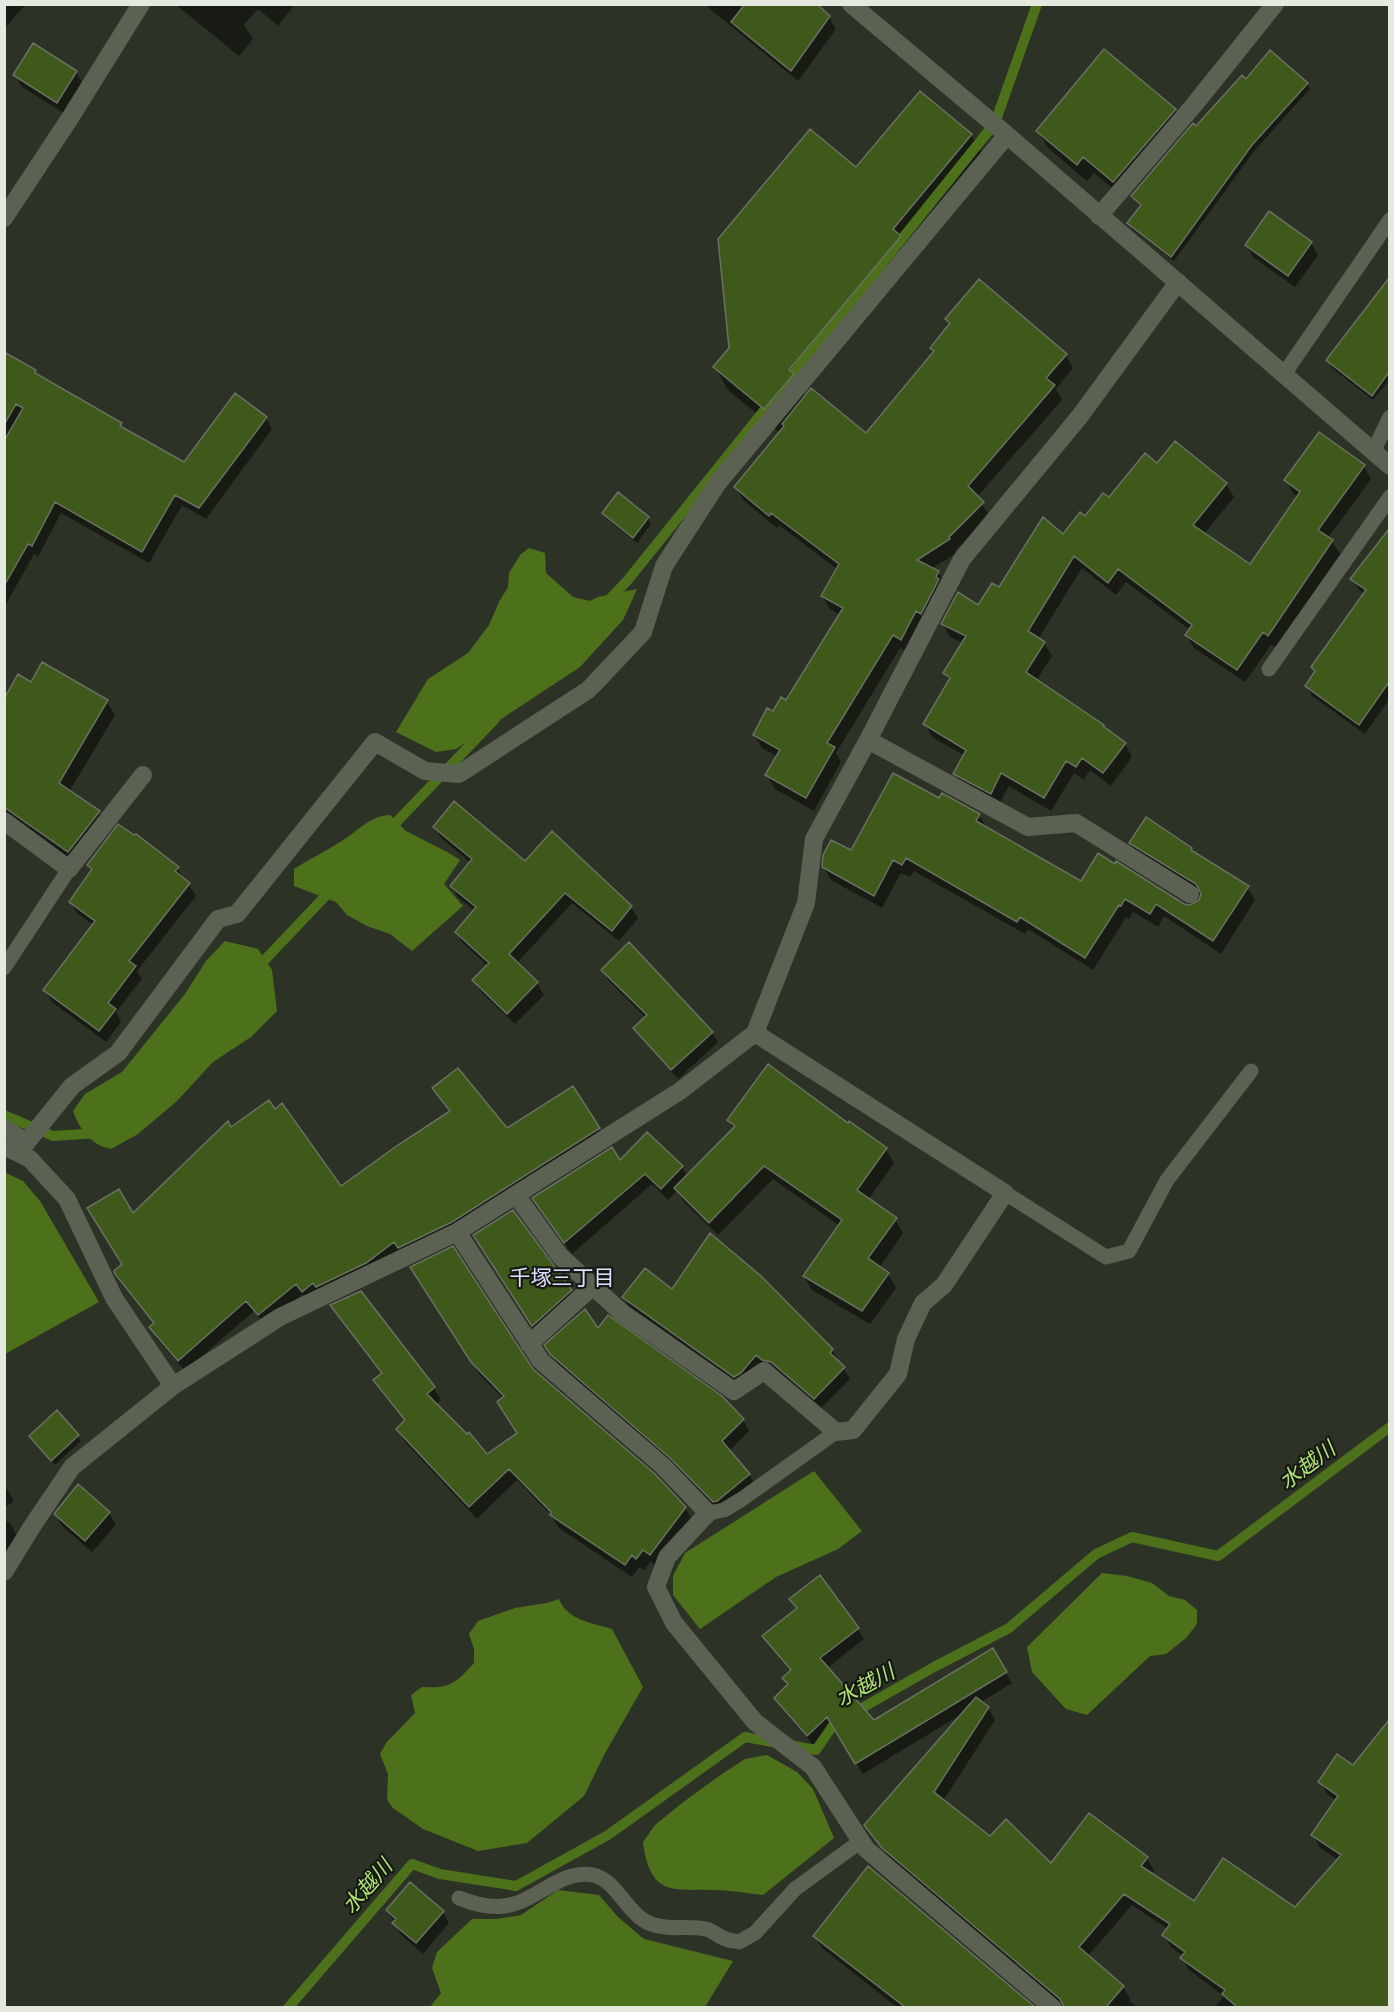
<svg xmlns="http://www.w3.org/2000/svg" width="1394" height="2012" viewBox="0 0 1394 2012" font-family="'Space Grotesk','Noto Sans JP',sans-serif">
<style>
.water{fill:#4d711b}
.shadow{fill:#0007}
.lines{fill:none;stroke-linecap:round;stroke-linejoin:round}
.stream{stroke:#4d711b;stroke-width:10}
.building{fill:#3e591a;stroke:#697162;stroke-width:1.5}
.lane{stroke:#5b6254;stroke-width:15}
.street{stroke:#5b6254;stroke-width:18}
.labels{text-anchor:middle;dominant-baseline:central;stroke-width:4.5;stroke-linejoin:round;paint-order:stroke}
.neighbourhood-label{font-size:21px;fill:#dde1fe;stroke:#161913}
.water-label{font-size:21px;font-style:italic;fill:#b1e476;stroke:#161913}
</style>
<rect width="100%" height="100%" fill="#2c3326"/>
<path class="water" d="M529 548 545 553 546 573 573 597 590 601 598 597 637 589 623 620 580 667 456 749 436 752 396 732 428 679 468 653 489 625 499 602 508 587 509 573 520 555Z
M390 815 406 831 449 853 460 860 444 884 463 906 412 951 390 934 367 926 347 915 336 902 294 886V869C309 859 325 852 340 842 358 832 368 816 390 815Z
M225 941 258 949 272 970 277 1011 251 1037 213 1062 177 1101 138 1134 111 1149C91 1145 80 1130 73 1111L85 1094 122 1072 185 994 206 961Z
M4 1172 23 1181 40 1201 99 1302 5 1354Z
M814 1471 862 1531 838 1549 776 1577 700 1629 673 1595V1576L685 1553Z
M1102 1573 1127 1576 1152 1583 1169 1596 1185 1600 1197 1610V1624L1186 1638 1166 1654 1150 1656 1087 1715 1066 1709 1032 1672 1027 1647Z
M559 1599C567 1620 592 1623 612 1629L643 1687 604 1755 584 1796 527 1843 478 1851 423 1829 393 1808 387 1800 388 1774 380 1754 386 1743 415 1713 411 1695 422 1687C450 1689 456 1683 474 1663V1649L469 1634 478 1621 515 1608 547 1603Z
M767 1755 797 1772 813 1789 834 1838 763 1895C746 1893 729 1890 712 1890 697 1889 679 1892 665 1886 649 1879 645 1857 643 1842L655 1825 682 1803 719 1776 745 1759Z
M558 1890 599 1895 618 1917 644 1939 733 1961 705 2007H430L441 1993 432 1968 437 1952 472 1919H497L521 1915Z"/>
<path class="shadow" d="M4 4H26L4 29Z
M175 4H295L278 26 258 9 244 25 253 39 239 56Z
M704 4H749L829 17 836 29 798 81Z
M76 72 83 84 64 113 22 87 15 75Z
M1307 84 1310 89 1255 150 1174 261 1132 229 1129 223 1142 207 1132 197 1196 128Z
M1175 110 1185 127 1124 198 1094 173 1087 181 1048 148 1038 131Z
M971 135 985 158 803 392 806 397 866 436 935 353 932 348 950 325 947 319 1066 355 1073 368 1056 389 1062 400 977 497 990 516 955 551 957 553 932 568 938 572 946 585 908 652 900 648 836 753 841 762 814 811 775 789 767 775 778 757 762 748 754 735 787 702 840 615 830 609 822 596 837 569 779 525 777 528 743 500 736 487 780 433 728 390 715 367 730 348 857 170Z
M1311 243 1318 255 1295 287 1253 257 1246 245Z
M1382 290 1390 295V379L1373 400 1333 369 1328 360Z
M4 353 35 371 38 377 120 424 124 430 185 464 266 418 272 429 206 519 182 505 149 563 61 513 38 557 34 554 4 608Z
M1158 465 1226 484 1234 497 1204 534 1251 567 1298 497 1293 493 1285 480 1364 466 1371 479 1328 538 1332 541 1340 554 1276 648 1271 645 1245 682 1194 648 1186 635 1190 630 1126 582 1116 595 1082 568 1038 639 1044 643 1052 656 1036 681 1103 726 1106 730 1125 744 1132 757 1111 786 1090 770 1084 780 1074 773 1051 811 1009 786 998 806 963 787 955 774 965 756 932 737 925 724 950 682 944 673 963 643 950 637 943 624 979 607 1085 518Z
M618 495 648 518 651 524 637 543 607 519 604 514Z
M1390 531V698L1365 734 1312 696 1307 686 1316 673 1313 668 1365 594 1358 589 1352 579Z
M31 684 107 702 115 715 69 792 99 813 107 826 76 864 4 816V702Z
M940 801 979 815 987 828 1081 883 1190 907 1200 901 1202 896 1138 856 1130 843 1191 849 1194 853 1247 887 1255 900 1221 954 1164 916 1158 927 1133 912 1129 919 1126 917 1093 970 1028 929 1025 934 914 871 910 877 901 873 882 908 831 880 823 866Z
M435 827 631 907 638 918 619 941 572 903 517 963 537 983 544 995 515 1024 481 992 474 980 488 966 463 943 456 932 475 911 458 897 452 886 471 863 441 838Z
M88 865 177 868 196 896 137 971 142 979 116 1012 121 1022 106 1042 52 1002 45 990 93 925 77 913 70 902 92 872Z
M603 970 712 1033 718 1042 678 1079 641 1038 635 1028 646 1018 608 980Z
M572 1088 605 1140 458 1233 310 1302 303 1294 265 1325 254 1311 185 1371 157 1339 151 1328 155 1324 123 1286 115 1271 123 1265 133 1215 231 1129 340 1188 450 1113 434 1089 507 1130Z
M729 1120 848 1125 886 1149 894 1163 868 1200 895 1219 903 1233 879 1268 888 1274 896 1288 870 1324 812 1290 804 1276 840 1226 773 1179 718 1235 684 1202 677 1191 668 1200 652 1184 572 1254 541 1210 620 1162 647 1134 682 1167 687 1177 734 1129Z
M480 1246 570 1291 576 1301 538 1335Z
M419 1280 532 1370 685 1507 692 1520 657 1567 651 1561 644 1570 639 1567 632 1577 559 1528 551 1515 517 1480 477 1519 405 1442 398 1430 406 1422 382 1393 375 1380 382 1374 332 1306 434 1388 441 1400 435 1405 486 1456 518 1433 503 1398 480 1375Z
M672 1291 832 1350 850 1379 821 1408 779 1373 741 1387 630 1308 624 1298Z
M598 1330 721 1397 743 1420 749 1431 729 1451 749 1474 755 1485 721 1513 678 1469 558 1365 546 1346Z
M57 1412 81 1441 55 1465 34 1441Z
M4 1484 14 1501 4 1508Z
M78 1487 109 1513 116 1525 92 1552 62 1526 56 1515Z
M4 1520 10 1523 20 1541 4 1573Z
M791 1599 858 1629 864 1639 827 1668 874 1722 992 1650 1012 1683 981 1702 988 1708 995 1720 943 1801 990 1838 1051 1865 1147 1858 1154 1871 1151 1874 1195 1904 1296 1909 1339 1860 1320 1848 1313 1835 1337 1801 1327 1794 1320 1782 1353 1767 1390 1722V2008H1214L1224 1996 1189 1970 1182 1958 1183 1956 1171 1947 1164 1935 1168 1929 1132 1905 1088 1956 1123 1987 1130 1999 1129 2001 1139 2008H1064L891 1860 865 1825 962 1714 863 1774 835 1727 814 1746 782 1709 775 1698 789 1686 784 1678 791 1672 771 1648 764 1637 797 1609Z
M868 1868 1033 2008H898L822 1948 814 1936Z
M387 1910 443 1912 449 1923 423 1954 401 1935Z"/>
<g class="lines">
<path class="stream" d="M605 604 627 581 995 123 1037 4
M387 832 495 719
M257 968 333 888
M4 1115 53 1136 99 1133
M288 2008 412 1864 440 1874 516 1886 608 1835 745 1737 816 1750 834 1724 934 1667 1009 1628 1096 1554 1132 1537 1218 1556 1390 1427"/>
</g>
<path class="building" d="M745 4H817L830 16 791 71 731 22Z
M33 43 77 71 57 103 13 75Z
M1104 49 1176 109 1113 182 1083 157 1077 165 1036 131Z
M1270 50 1308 83 1252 145 1171 257 1127 223 1141 205 1131 196 1193 123 1196 126 1242 75 1246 79Z
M920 91 972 134 893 229 901 236 789 370 794 374 764 409 713 367 729 348 718 239 810 129 856 167Z
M1269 211 1312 242 1288 276 1245 245Z
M1389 278V372L1372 396 1326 360Z
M979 279 1067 354 1046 378 1055 385 968 486 984 502 949 537 950 539 917 560 939 571 936 577 939 579 921 614 916 611 901 640 893 635 827 743 835 747 806 798 765 775 780 750 753 735 767 708 773 711 781 697 786 700 843 608 821 596 839 564 771 513 769 516 734 487 784 426 782 424 811 388 866 433 934 351 930 348 950 323 945 319Z
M4 352 36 370 35 373 122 423 120 426 184 462 235 393 267 417 199 508 175 495 142 552 55 502 32 546 28 544 4 586V441L23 408 16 404 4 425Z
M1319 432 1365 465 1318 530 1333 540 1268 636 1263 632 1237 670 1185 635 1192 625 1118 569 1108 583 1074 556 1028 631 1045 642 1026 672 1104 725 1103 726 1126 743 1103 773 1082 758 1076 767 1066 761 1044 798 1001 773 991 794 953 774 966 750 923 724 950 678 943 673 966 636 941 624 958 592 978 605 992 583 999 587 1043 517 1063 534 1080 512 1085 516 1103 493 1109 497 1145 453 1157 463 1175 441 1227 483 1193 525 1250 564 1300 492 1284 480Z
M618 492 649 517 633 538 602 513Z
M1389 529V682L1359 725 1305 686 1315 671 1311 667 1366 590 1350 579Z
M42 662 108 700 59 783 100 811 68 852 4 807V699L18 674 31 682Z
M893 773 939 798 942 793 980 814 976 821 1081 881 1098 853 1115 864 1116 861 1184 904 1190 905 1199 900 1201 894 1196 884 1129 843 1146 817 1192 848 1191 850 1249 886 1213 941 1156 904 1150 914 1125 899 1121 906 1119 905 1085 958 1020 917 1017 922 906 858 902 865 893 860 874 896 822 867 823 855 831 840 851 850Z
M454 801 525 861 552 831 632 906 612 931 565 893 509 954 538 982 507 1014 472 980 489 963 455 932 476 907 450 886 472 859 433 827Z
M118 824 134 835 136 834 179 867 175 871 190 883 129 961 136 966 108 1003 116 1009 99 1031 43 990 95 921 69 902 92 869 87 865Z
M629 942 713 1032 671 1070 633 1028 647 1015 601 970Z
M768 1064 848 1123 849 1121 887 1148 857 1190 897 1218 868 1258 889 1273 862 1311 803 1276 842 1220 764 1166 709 1223 674 1188 735 1126 727 1120Z
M458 1068 507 1128 573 1086 600 1128 452 1222 398 1248 394 1242 366 1263 316 1287 313 1283 302 1292 296 1284 258 1315 246 1301 178 1361 149 1327 154 1323 115 1274 114 1271 122 1264 87 1208 119 1189 133 1213 228 1121 231 1127 269 1100 275 1109 282 1103 341 1186 398 1145 450 1111 432 1088Z
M647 1132 683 1166 661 1189 645 1174 564 1243 532 1198 612 1147 620 1160Z
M513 1210 572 1290 532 1326 473 1235Z
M710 1233 761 1276 833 1349 830 1353 845 1367 814 1399 771 1362 762 1360 756 1355 741 1373 734 1377 622 1297 645 1268 672 1289Z
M453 1246 533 1369 655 1474 686 1507 650 1555 643 1550 636 1559 632 1555 625 1565 550 1515 551 1512 509 1469 469 1507 396 1429 405 1420 373 1380 382 1373 330 1305 361 1291 435 1387 427 1394 467 1434 469 1432 487 1454 517 1433 497 1402 504 1396 471 1362 410 1267Z
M585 1309 598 1328 608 1315 722 1396 744 1419 722 1441 750 1474 717 1501 713 1502 670 1458 550 1354 544 1345Z
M57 1410 79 1435 51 1461 29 1436Z
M78 1484 110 1512 85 1541 54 1514Z
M820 1575 859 1628 820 1658 874 1720 993 1648 1007 1672 855 1764 827 1717 807 1736 774 1698 788 1684 782 1678 791 1670 762 1636 797 1608 789 1599Z
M976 1697 989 1707 934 1792 990 1836 1006 1819 1051 1863 1089 1813 1148 1857 1141 1866 1194 1901 1223 1858 1295 1907 1341 1855 1311 1835 1338 1796 1318 1782 1337 1754 1353 1765 1389 1720V2007H1237L1222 1994 1225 1990 1180 1958 1185 1952 1162 1935 1170 1924 1124 1894 1079 1947 1124 1986 1106 2007H1064L1060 1999 882 1848 864 1825Z
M868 1866 1035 2007H905L813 1936Z
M410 1882 444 1911 416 1943 392 1923 396 1919 386 1910Z"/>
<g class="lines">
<path class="lane" d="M1284 374 1390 220
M1373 452 1390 417
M1269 669 1390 497
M4 968 69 869
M4 1127 28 1141
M1005 1193 1106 1257 1129 1251 1167 1180 1251 1071
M708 1513 724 1510 742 1499 836 1432
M459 1898C476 1905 498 1910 517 1903 541 1895 565 1869 593 1875 617 1880 627 1915 651 1924 669 1931 688 1925 706 1929 714 1931 719 1937 726 1939 730 1941 735 1941 739 1942L755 1933 795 1889 861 1841"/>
<path class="street" d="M851 4 1007 135 1390 466
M1099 216 1194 105 1275 4
M4 218 70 118 141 4
M868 740 1028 827 1076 823 1190 894
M4 821 69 869 143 775
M4 1146 30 1159 67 1199 114 1298 173 1386
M18 1153 72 1086 118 1053 218 919 237 914 375 742 425 771 459 774 588 690 593 685 643 632 664 566 717 484 1007 135
M516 1195 560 1256 621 1312 734 1391 764 1371 836 1432 853 1430 898 1374 906 1339 923 1303 944 1285 1005 1193 755 1033
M457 1232 541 1361 663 1466 708 1513 667 1557 656 1587 674 1623 755 1722 813 1767 866 1849 1053 2008
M529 1344 593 1286
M4 1572 33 1525 72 1467 173 1386 280 1317 457 1232 680 1091 755 1033 806 903 814 839 868 740 962 559 1080 416 1178 282"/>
</g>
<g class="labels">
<g class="neighbourhood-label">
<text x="562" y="1277">千塚三丁目</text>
</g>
<g class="water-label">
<text transform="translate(1307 1465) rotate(-37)">水越川</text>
<text transform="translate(865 1685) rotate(-29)">水越川</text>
<text transform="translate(367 1886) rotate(-49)">水越川</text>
</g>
</g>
<rect width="1394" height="2012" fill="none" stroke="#e5eae1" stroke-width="12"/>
</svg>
